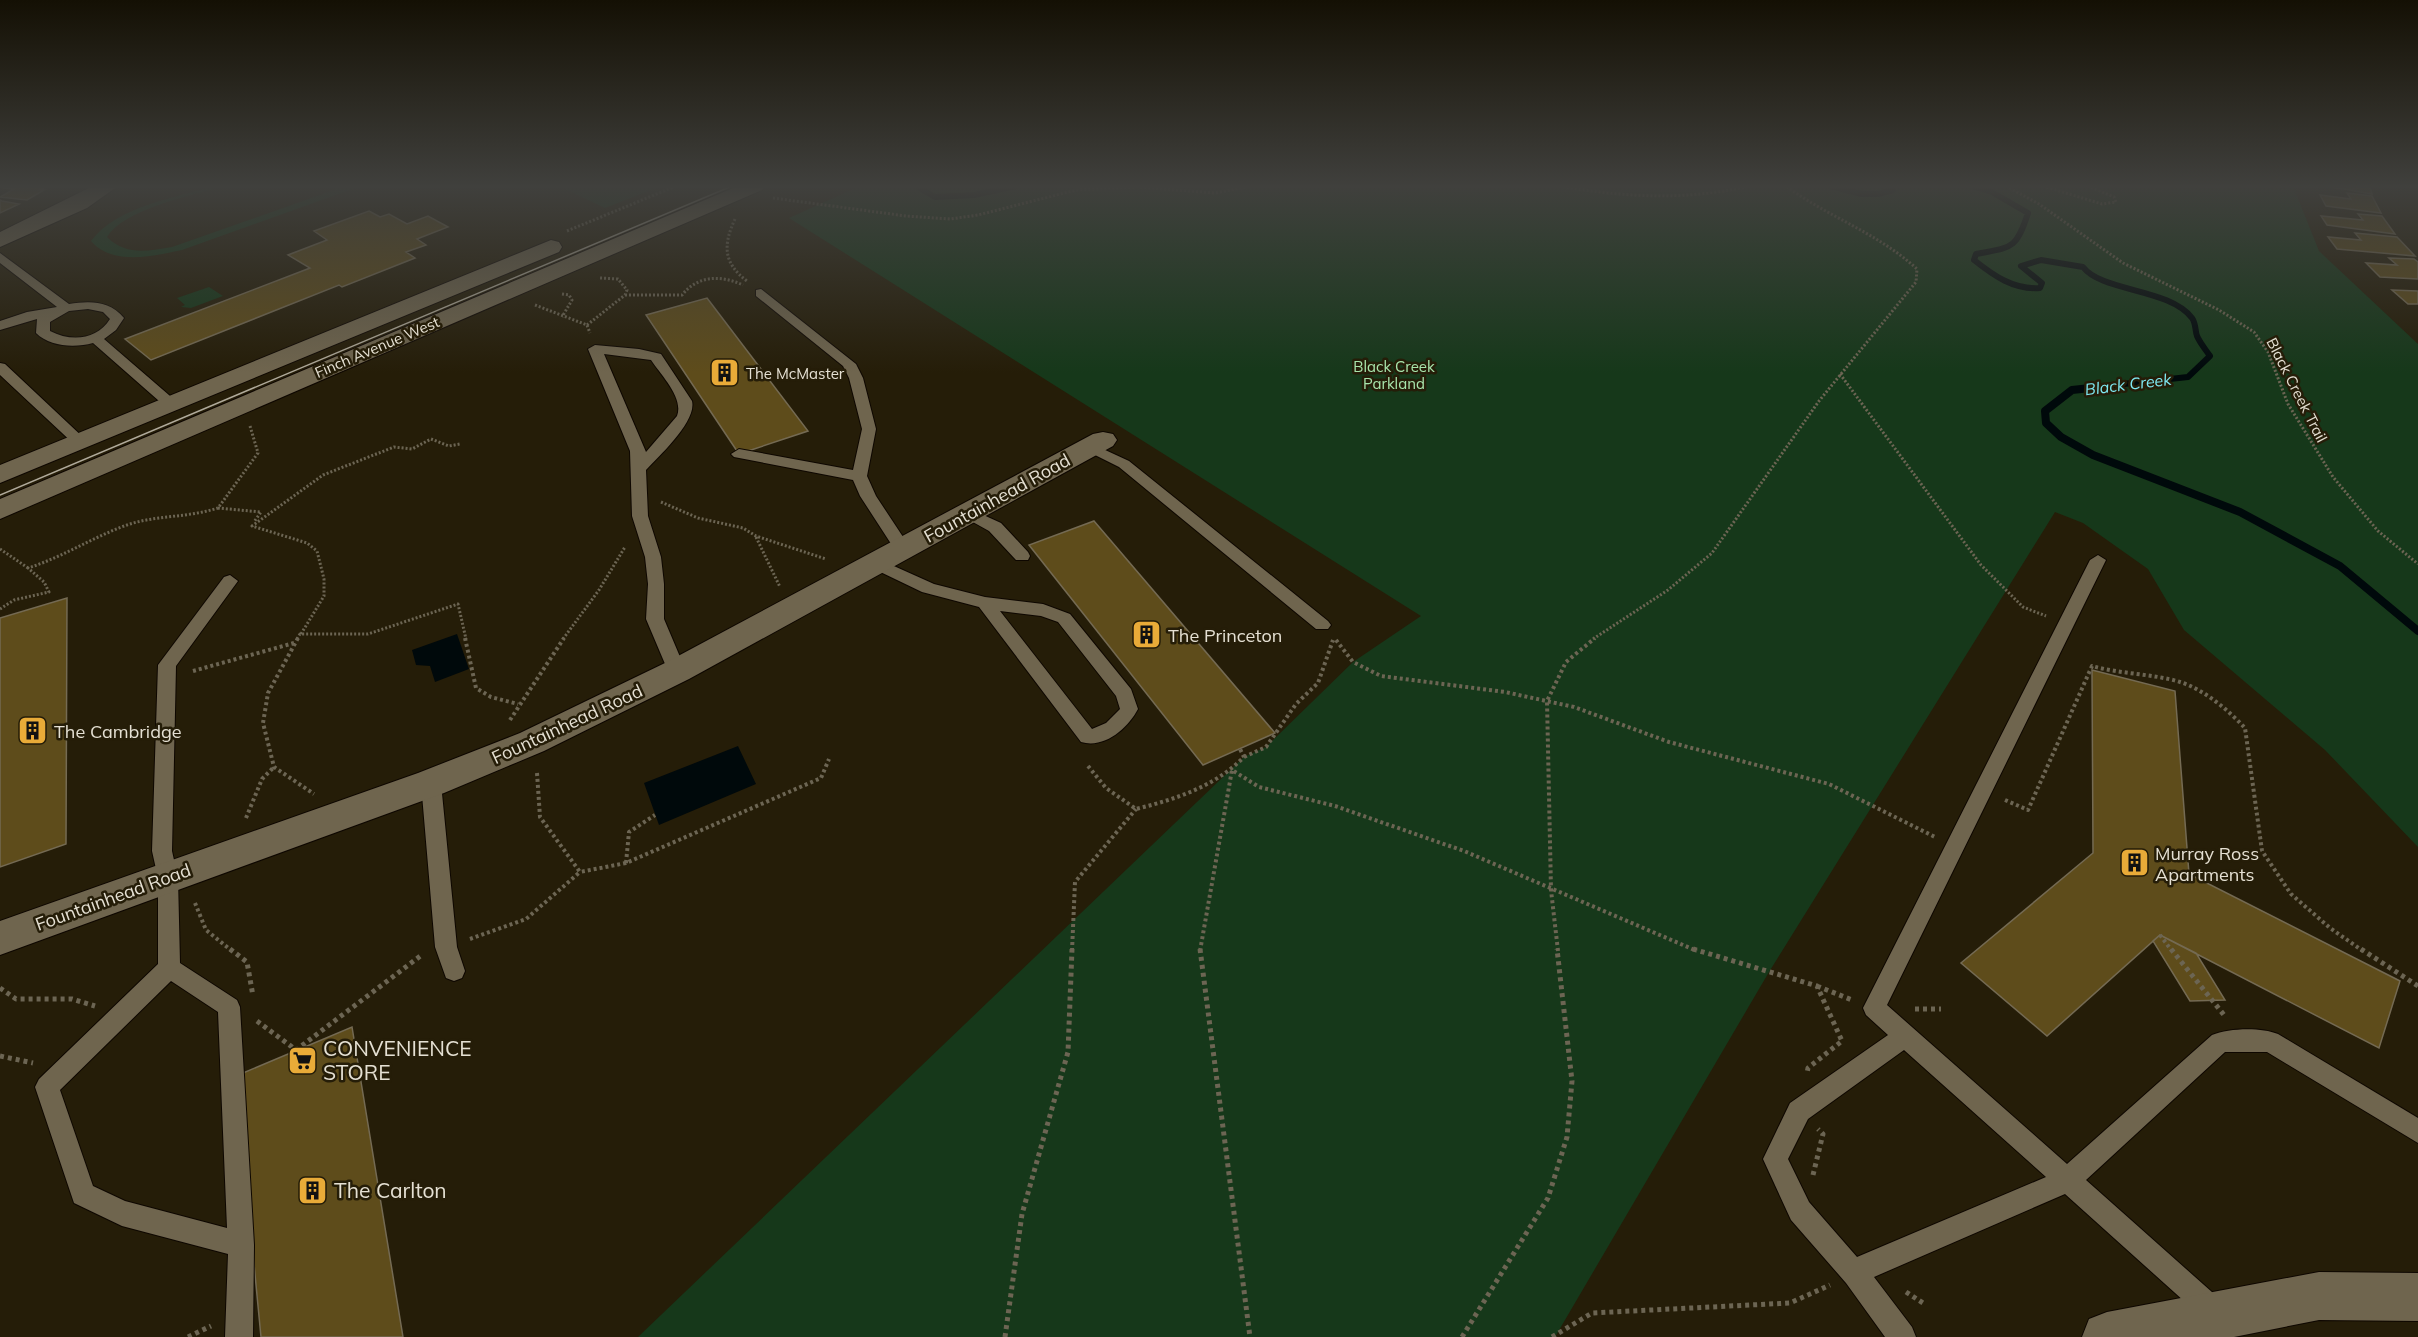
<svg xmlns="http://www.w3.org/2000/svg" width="2418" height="1337" viewBox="0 0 2418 1337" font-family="Mulish,sans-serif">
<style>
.green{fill:#16381a}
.water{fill:#00090b}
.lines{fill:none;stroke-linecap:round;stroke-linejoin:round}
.stream-far1{stroke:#00090b;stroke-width:6}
.stream{stroke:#00090b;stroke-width:8}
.building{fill:#5e4c1b;stroke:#746a53;stroke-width:1.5}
.service-casing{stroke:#0e0700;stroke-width:2}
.minor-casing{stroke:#0e0700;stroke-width:2}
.tertiary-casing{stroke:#0e0700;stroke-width:2}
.secondary-casing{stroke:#0e0700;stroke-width:2}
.path-far2{stroke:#6c6553;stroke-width:3;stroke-dasharray:2 2;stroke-linecap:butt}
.path-far1{stroke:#6c6553;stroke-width:4;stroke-dasharray:3 3;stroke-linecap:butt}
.path{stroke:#6c6553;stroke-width:5;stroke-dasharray:4 4;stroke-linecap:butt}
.service{fill:#6f654e;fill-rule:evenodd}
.minor{fill:#6f654e;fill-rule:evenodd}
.tertiary{fill:#6f654e;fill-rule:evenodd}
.secondary{fill:#6f654e;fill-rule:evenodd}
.tram{stroke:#b0aa9b;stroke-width:1.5}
.labels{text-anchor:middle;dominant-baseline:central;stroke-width:5;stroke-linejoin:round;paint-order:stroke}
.far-street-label{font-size:15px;fill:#e5e0d3;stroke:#251d08}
.far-park-label{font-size:15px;fill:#a8e5ac;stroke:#251d08}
.far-poi-label{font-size:15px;fill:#e5e0d3;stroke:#251d08;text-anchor:start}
.far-water-label{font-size:16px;font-style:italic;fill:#7ee9f2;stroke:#251d08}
.street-label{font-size:18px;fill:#e5e0d3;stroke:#251d08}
.poi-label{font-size:18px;fill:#e5e0d3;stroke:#251d08;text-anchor:start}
.near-poi-label{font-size:21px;fill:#e5e0d3;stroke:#251d08;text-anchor:start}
</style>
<rect width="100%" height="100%" fill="#251d08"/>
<path class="green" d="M212 186H223C191 196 124 209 107 237 126 256 148 251 172 247L334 190 339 186H361L182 250C154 256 112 266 91 241 118 206 172 199 212 186Z
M559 186H661L605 208Z
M860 186H2293L2319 251 2418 344V847L2325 750 2184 630 2148 569 2083 523 2055 512 1769 972 1555 1337H638L1244 757 1266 747 1353 662 1421 616 789 218Z
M209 287 223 296 191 308 181 307 185 305 177 298Z"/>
<path class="water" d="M457 634 469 669 435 682 430 666 416 665 412 650Z
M738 746 756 784 659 825 644 783Z"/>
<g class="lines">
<path class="stream-far1" d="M916 186 935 197 974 195 1016 186
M1830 186 1862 194H1878L1893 190 1891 186
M1972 186 1990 191 2028 213C2016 250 2012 247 1976 254L1974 260C1994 276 2014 290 2040 288L2042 283 2021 266 2041 260 2083 267C2102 292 2169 288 2192 318 2196 323 2195 331 2197 336 2200 343 2206 350 2210 356L2188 377 2087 388"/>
<path class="stream" d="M2100 387 2072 390 2045 411 2046 423 2061 437 2093 455 2240 512 2340 566 2418 631"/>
</g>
<path class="building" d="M9 186H47L40 190H44L27 200 0 197 14 189 5 188Z
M2322 186H2370L2372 194 2344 189Z
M2347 193 2372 196 2381 213 2326 206 2320 195 2351 199Z
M0 200 2 201 19 204 0 213Z
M369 211 380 217 389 214 407 224 428 216 448 227 417 239 426 245 406 252 415 258 342 287 339 285 151 360 125 339 310 268 288 255 327 240 314 231Z
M2358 214 2382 216 2395 234 2327 225 2321 216 2363 220Z
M2355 233 2397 237 2415 256 2337 249 2328 237 2361 240Z
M2389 258 2414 259 2418 262V279L2380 277 2366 263 2397 265Z
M2392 290 2418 291V304H2408Z
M707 298 808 431 739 454 646 315Z
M1094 521 1275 733 1203 765 1029 545Z
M67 598 66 844 0 867V618Z
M2092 670 2175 691 2189 874 2400 981 2379 1048 2160 935 2047 1036 1961 963 2093 853Z
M2160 935 2196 953 2225 1000 2190 1001 2153 941Z
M352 1027 403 1337H261L236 1076Z"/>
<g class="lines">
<defs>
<path id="service" d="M0 253 69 304C89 301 109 300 124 318L116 330 104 339 177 402 179 405 177 408H167L93 343C75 348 50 347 36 333L37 319 0 330V321L27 312 57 307 0 263ZM88 309 103 312 110 319C97 340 71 342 50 331V322L69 311Z
M761 289 856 364 863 378 876 429 867 476 876 496 911 549 909 553H897L860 496 853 480 734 457 731 454 739 449 853 470 862 429 849 378 843 366 756 296V290Z
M595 345 639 349 661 354 692 401C697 421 660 455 646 470L648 516 661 557 664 584V619L686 671 683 676H671L668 671 646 619 648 584 645 557 632 516 630 451 588 349ZM604 354 651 360C661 375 684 398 677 416L646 452Z
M0 363 5 364 86 440 88 443 86 446H76L0 375Z
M1090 443 1129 461 1328 621 1331 625 1328 629H1316L1119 467 1085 450 1083 447 1085 444Z
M968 508 1001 523 1028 552 1030 556 1028 560H1016L989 531 962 516 960 513Z
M2098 555 2106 560 1887 1005 2067 1164 2212 1035C2229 1028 2261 1027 2278 1034L2418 1118V1143L2267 1052H2225L2086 1180 2222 1301 2226 1310 2222 1319 2213 1323 2204 1319 2065 1194 1874 1277 1912 1327 1916 1337H1885L1846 1283 1791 1220 1763 1159 1790 1103 1888 1035 1866 1015 1863 1008 2090 560ZM1904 1050 2046 1177 1857 1257 1809 1202 1788 1159 1808 1119Z
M876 558 934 584 985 597 1043 604 1070 614 1131 689 1138 709C1128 728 1105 749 1081 742L979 607 922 592 870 567 868 563 870 559ZM1000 611 1041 616 1058 622 1116 696 1120 709 1106 723 1092 729Z
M230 575 238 581 176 666 172 851 178 878 180 963 237 1000 240 1007 254 1245 253 1337H225L228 1254 122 1226 74 1203 35 1087 39 1079 158 964V878L152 851 158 665 224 577ZM171 981 218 1012 227 1228 125 1201 93 1186 60 1090Z
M431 775 438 778 441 783 457 947 465 971 462 978 454 981 446 978 435 947 421 783 424 778Z"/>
<path id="minor" d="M93 186H118L87 208 0 247V232Z
M1103 432 1113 434 1117 440 1113 446 689 679 544 751 444 793 0 955V921L418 773 520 733 665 663 1093 434Z"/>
<path id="tertiary" d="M2319 1272 2418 1273V1321L2319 1320 2234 1337H2082L2089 1319 2107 1312Z"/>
<path id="secondary" d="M738 186H765L762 190 0 519V499Z
M551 240 559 242 562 247 559 252 0 483V465Z"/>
</defs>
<use href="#service" class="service-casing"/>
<use href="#minor" class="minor-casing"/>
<use href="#tertiary" class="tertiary-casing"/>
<use href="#secondary" class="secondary-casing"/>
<path class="path-far2" d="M1559 186C1623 197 1685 201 1749 186
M2006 186 2039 204 2123 263 2219 310 2254 332 2268 352 2288 404 2333 477 2378 531 2418 564
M2043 186 2102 204 2116 202 2114 197 2088 186
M773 198 906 216 950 219 978 215 1076 190 1138 187 1215 193 1252 186
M735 219C723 245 723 263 747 281
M567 231 676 186
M562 294 569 295 572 300 562 317
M625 295H682C698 275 721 275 743 285
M535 305 587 325 590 333
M587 325 625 295 627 290 618 279 600 278
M1840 374 1981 565 2023 607 2046 616
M250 426 258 453 218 508 261 512 254 522
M661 502 698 518 743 528 756 536 826 559
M756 537 780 587
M0 549 28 568
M0 609 14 600 49 592 44 582 28 568C63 557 93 537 127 525 156 515 187 518 218 508
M301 634 324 596V579L317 551 307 543 252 526 323 475 394 447 412 449 431 439 449 446 460 444
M297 639 300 634H368L458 604 466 639
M563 639 599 590 625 547
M1593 639 1668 590 1712 553 1819 401 1916 282 1917 269C1878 233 1828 217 1786 186"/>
<path class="path-far1" d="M298 638 268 693 263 723 274 767 314 794
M465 638 476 688 491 697 518 704
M1336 640 1353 662 1381 676 1505 692 1574 707 1669 742 1829 784 1935 837
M193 671 294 643
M510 720 564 638
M1244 757 1266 747 1296 704 1318 683 1333 640
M1088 766 1106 788 1136 809C1176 799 1214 787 1244 757L1240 749
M537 773 540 817 580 872 626 863 821 778 829 759
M2005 800 2028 810 2092 666C2120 674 2155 674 2180 682 2205 690 2228 710 2245 728L2262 851 2291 894 2330 928 2363 951
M246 818 262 779 274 767
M626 863 629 832 655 815
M195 903 206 930 232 951
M2160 935 2172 951
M470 939 526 919 580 872
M1072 951 1075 882 1136 809
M1200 951 1232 770 1259 787 1335 806 1464 851 1697 951
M1558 951 1551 890 1547 701 1566 662 1595 638"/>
<path class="path" d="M230 949 247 962 253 996
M1200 949 1250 1337
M1693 949 1817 986 1842 1041 1808 1068 1807 1073
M2171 949 2224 1015
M2361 949 2418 986
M1817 986 1852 1000
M0 988 16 999H72L95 1006
M1915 1009H1941
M257 1021 296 1050 423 954
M0 1056 33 1063
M1813 1175 1823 1134 1818 1129
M1906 1292 1923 1303
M188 1337 211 1326
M1005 1337 1022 1214 1068 1052 1072 949
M1462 1337 1548 1198 1567 1137 1572 1081 1557 949
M1552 1337 1592 1313 1790 1303 1830 1285"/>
<use href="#service" class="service"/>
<use href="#minor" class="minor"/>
<use href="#tertiary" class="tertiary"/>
<use href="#secondary" class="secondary"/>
<path class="tram" d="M0 495 732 186"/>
</g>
<linearGradient id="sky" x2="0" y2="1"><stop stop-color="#141004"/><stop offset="0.5" stop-color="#40403d"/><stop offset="1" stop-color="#40403d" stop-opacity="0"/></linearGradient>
<rect width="2418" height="373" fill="url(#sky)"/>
<defs>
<symbol id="building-square" viewBox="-11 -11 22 22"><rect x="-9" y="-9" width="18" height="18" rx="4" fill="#e9ab38" stroke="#251d08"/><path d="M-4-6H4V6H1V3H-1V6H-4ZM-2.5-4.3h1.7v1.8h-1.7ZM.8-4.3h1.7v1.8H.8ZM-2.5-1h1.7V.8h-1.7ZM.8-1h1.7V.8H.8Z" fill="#111"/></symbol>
<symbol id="supermarket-square" viewBox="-11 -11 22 22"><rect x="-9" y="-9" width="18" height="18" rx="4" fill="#e9ab38" stroke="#251d08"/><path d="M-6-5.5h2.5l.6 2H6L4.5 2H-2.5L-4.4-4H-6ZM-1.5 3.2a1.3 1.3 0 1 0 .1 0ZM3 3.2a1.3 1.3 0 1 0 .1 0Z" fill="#111"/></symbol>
</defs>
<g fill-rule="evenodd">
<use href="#building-square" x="708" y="356" width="33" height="33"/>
<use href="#building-square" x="1130" y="618" width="33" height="33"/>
<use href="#building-square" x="16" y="714" width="33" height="33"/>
<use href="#building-square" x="2118" y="846" width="33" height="33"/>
<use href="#supermarket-square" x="286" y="1044" width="33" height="33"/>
<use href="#building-square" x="296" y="1174" width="33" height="33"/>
</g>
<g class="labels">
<g class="far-street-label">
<text transform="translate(377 347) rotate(-23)">Finch Avenue West</text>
<text transform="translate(2297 390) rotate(63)">Black Creek Trail</text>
</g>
<g class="far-park-label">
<text x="1394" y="366">Black Creek<tspan x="1394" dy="17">Parkland</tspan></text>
</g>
<g class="far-poi-label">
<text x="746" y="373">The McMaster</text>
</g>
<g class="far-water-label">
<text transform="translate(2128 384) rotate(-7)">Black Creek</text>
</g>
<g class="street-label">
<text transform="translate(997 498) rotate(-29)">Fountainhead Road</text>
<text transform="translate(567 724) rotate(-25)">Fountainhead Road</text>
<text transform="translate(113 897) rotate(-20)">Fountainhead Road</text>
</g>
<g class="poi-label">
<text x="1168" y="635">The Princeton</text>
<text x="54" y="731">The Cambridge</text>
<text x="2155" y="853">Murray Ross<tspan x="2155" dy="21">Apartments</tspan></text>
</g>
<g class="near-poi-label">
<text x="323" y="1048">CONVENIENCE<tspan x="323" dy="24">STORE</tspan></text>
<text x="334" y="1190">The Carlton</text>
</g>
</g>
</svg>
